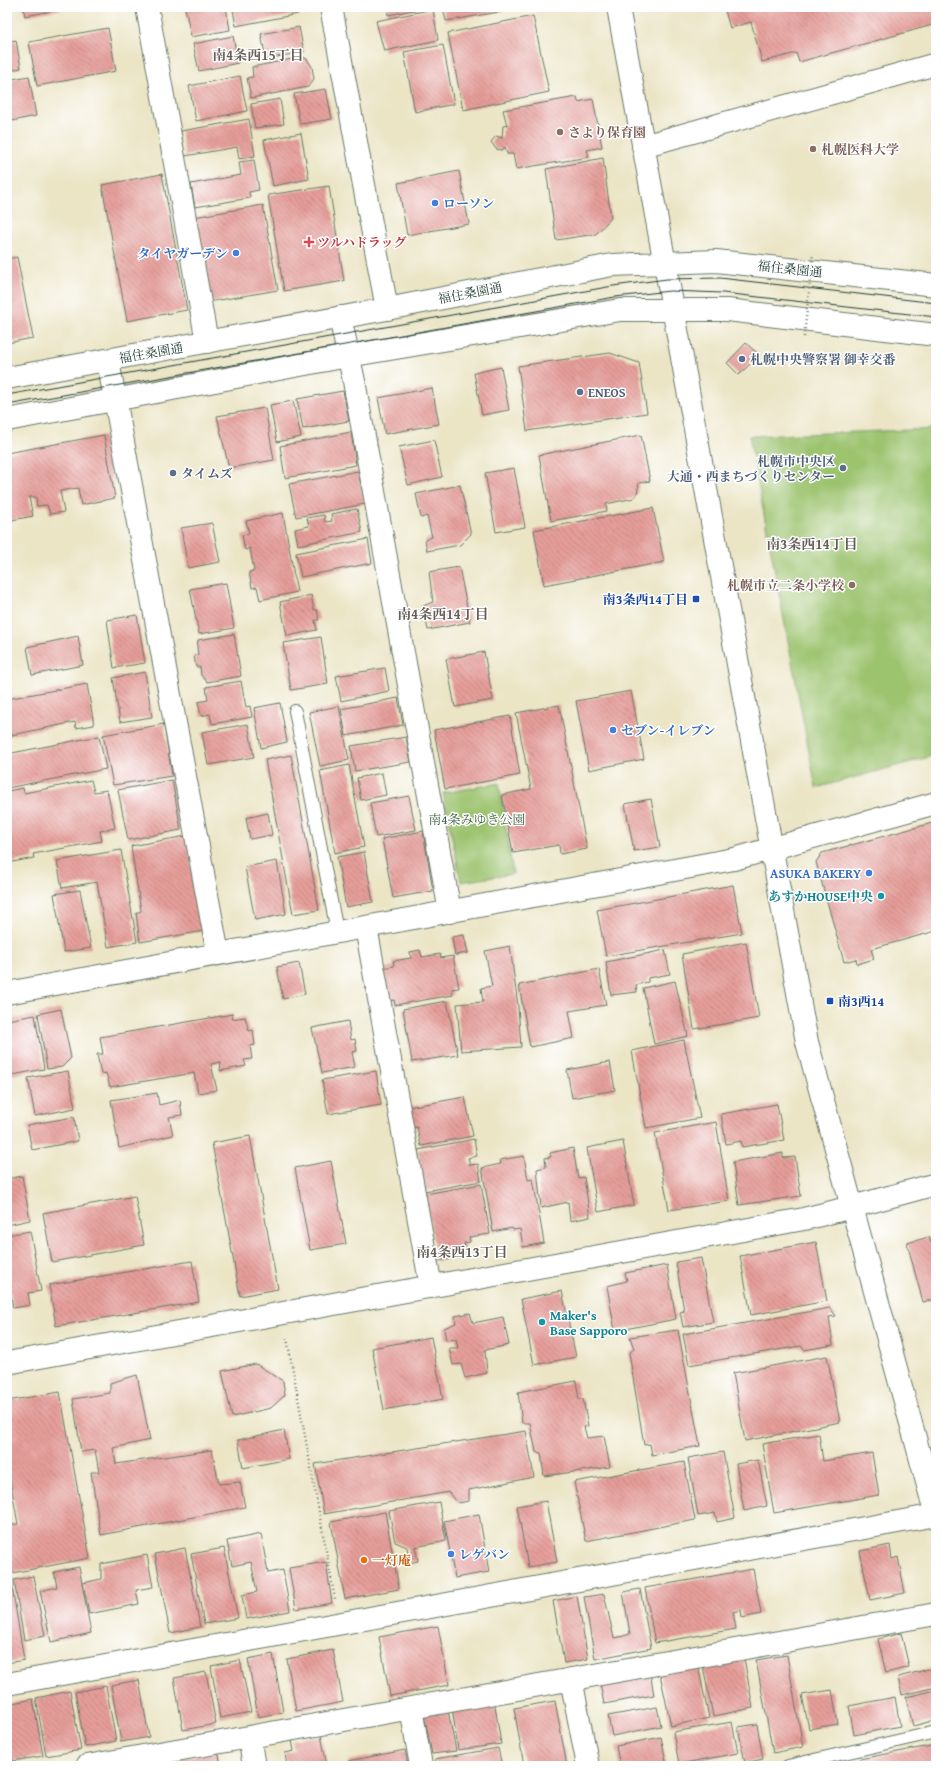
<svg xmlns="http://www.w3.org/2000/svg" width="943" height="1773" viewBox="0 0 943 1773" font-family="'Gentium Book Plus','Noto Serif JP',serif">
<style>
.green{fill:#9cc36e;stroke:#5e8051}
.building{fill:url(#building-back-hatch)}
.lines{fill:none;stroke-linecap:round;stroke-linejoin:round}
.lane-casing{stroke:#667867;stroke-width:14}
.street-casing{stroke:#667867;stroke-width:24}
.secondary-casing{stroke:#667867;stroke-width:24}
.path{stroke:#667867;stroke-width:2.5;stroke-dasharray:1 3;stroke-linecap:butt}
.lane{stroke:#fff;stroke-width:12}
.street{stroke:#fff;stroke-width:22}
.secondary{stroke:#fff;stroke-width:22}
.tram{stroke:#1f3d34;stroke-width:1}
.path-bridge{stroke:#667867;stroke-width:2.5;stroke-dasharray:1 3;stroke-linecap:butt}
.education-dot{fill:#8d6e63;stroke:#fff;stroke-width:1.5}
.shop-dot{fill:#3f7fe0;stroke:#fff;stroke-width:1.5}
.health-dot{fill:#e0444e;stroke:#fff;stroke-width:1.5}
.service-dot{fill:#5c6f8a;stroke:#fff;stroke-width:1.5}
.transit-dot{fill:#1a4fb4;stroke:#fff;stroke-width:1.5}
.culture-dot{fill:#0f9aa8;stroke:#fff;stroke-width:1.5}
.food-dot{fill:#e8710a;stroke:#fff;stroke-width:1.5}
.labels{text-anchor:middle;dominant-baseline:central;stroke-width:3;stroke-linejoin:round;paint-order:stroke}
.education-label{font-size:13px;font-weight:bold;fill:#785e54;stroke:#fff;text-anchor:start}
.shop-label{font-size:13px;font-weight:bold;fill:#366cbe;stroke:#fff;text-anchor:start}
.health-label{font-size:13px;font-weight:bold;fill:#be3a42;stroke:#fff;text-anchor:start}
.street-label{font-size:13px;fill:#1f3d34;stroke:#fff}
.service-label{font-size:13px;font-weight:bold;fill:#4e5e75;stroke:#fff;text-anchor:start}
.transit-label{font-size:13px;font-weight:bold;fill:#164399;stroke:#fff;text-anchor:end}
.park-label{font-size:13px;fill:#446545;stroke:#fff}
.culture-label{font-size:13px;font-weight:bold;fill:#0d838f;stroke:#fff;text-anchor:end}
.food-label{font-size:13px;font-weight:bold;fill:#c56008;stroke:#fff;text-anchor:start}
.neighbourhood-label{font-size:14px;font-weight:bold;fill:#655f58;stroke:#fff}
</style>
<defs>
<pattern id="building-back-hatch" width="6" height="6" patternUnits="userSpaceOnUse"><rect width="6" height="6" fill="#e69e9a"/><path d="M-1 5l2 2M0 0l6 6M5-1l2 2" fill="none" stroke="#ba827e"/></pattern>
</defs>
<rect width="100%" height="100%" fill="#fff"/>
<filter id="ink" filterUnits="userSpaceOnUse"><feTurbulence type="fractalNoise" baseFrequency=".025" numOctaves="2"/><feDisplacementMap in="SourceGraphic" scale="8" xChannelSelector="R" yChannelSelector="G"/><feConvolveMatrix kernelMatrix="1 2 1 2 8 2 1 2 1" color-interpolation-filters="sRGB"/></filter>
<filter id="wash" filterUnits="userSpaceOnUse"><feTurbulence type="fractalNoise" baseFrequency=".012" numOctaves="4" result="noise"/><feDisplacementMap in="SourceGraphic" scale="16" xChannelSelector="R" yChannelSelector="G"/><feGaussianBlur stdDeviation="0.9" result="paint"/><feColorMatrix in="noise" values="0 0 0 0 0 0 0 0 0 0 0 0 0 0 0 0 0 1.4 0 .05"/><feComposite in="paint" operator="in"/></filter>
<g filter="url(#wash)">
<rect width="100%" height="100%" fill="#ebe5c6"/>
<path class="green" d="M936 429V755L816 788 749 436Z
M499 783 513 874 461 882 443 793Z"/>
<g id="blocks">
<path class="building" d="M23 7H68V8L25 16Z
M185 7H226L230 30 191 37Z
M242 7H297L298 14 236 26 233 10 243 9Z
M387 7H424V8L388 15Z
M443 7H523V8L446 21Z
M724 7H936V24L799 62 796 53 762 62 751 22 730 28Z
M433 9 438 40 384 51 376 21Z
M533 16 549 92 463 110 448 33Z
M299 27 304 52 266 59 261 34Z
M108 28 116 71 37 86 29 42Z
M233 36 238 63 199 71 193 44Z
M16 40 21 68 7 71V42Z
M443 45 454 104 415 112 404 52Z
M302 57 307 59 312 67 314 79 308 87 251 98 247 78 253 77 252 67Z
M29 76 36 116 7 122V80Z
M240 76 247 111 196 121 189 86Z
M326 89 332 119 300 124 294 94Z
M577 97 578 102 593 99 602 147 587 150 589 157 516 169 513 154H507L505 147 502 150 496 149 491 142 496 136 502 138 503 126 507 125 503 110Z
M280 99 284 124 255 128 251 104Z
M249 119 255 156 239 159 237 147 185 156 181 131Z
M301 133 309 179 273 186 264 140Z
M603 158 611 218 596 234 556 240 546 169Z
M254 160 259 190 249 192 250 198 195 207 191 184 241 175 239 162Z
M459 171 469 224 407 235 398 183Z
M162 174 187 310 127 321 102 185Z
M329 186 344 281 284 291 268 195Z
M263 205 278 290 208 302 194 217Z
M17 257 33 338 7 343V259Z
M746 343 759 355 739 375 727 363Z
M610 353 639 363 647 413 527 431 518 366Z
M501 367 509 410 482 415 474 373Z
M432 388 439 424 385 434 378 398Z
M343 391 349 421 303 429 297 399Z
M293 401 301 437 277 442 270 405Z
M265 408 274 460 229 468 217 416Z
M351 432 356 465 285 478 280 446Z
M104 435 115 498 81 505 78 488 60 491 64 512 50 514 47 505 37 506 36 497H29L33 516 7 521V453Z
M641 435 650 481 639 483 637 494 634 498 606 504 607 511 551 521 539 455Z
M434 440 442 477 408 485 399 447Z
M514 468 525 527 496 532 485 473Z
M358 471 365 504 296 517 289 484Z
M460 485 471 534 460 545 427 551 425 540 432 537 427 516 421 518 416 494Z
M653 508 664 562 544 585 534 530Z
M357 509 362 532 298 545 295 529 309 526 307 518 324 515 325 522 332 521 331 514Z
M283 513 297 592 260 600 257 587 252 588 249 572 254 571 250 548 245 550 242 535 249 534 246 521Z
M212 523 220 562 188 568 181 528Z
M368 539 372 563 301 577 296 553Z
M459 567 470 622 428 630 423 606 433 602 429 572Z
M226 583 234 628 199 634 190 589Z
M311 595 314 610H317L319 620H315L317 630 287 636 280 602Z
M137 615 145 663 114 668 107 620Z
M234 634 241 676 207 682 201 675 200 667H196L194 656 198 655 197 647 198 640Z
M78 636 83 665 32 675 27 647Z
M321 637 328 684 291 690 283 643Z
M484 652 493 700 455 707 446 659Z
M385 668 389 691 341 701 336 676Z
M145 672 152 717 120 722 113 678Z
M241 681 246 707 250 706 252 717 212 724 210 714 201 716 198 702 208 700 206 687Z
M87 684 94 725 76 728 75 722 7 736V699Z
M631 691 644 759 589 770 576 701Z
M398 698 403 725 346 736 341 709Z
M280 703 287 742 261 748 254 708Z
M559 705 587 849 560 854 559 845 513 853 502 795 531 789 516 713Z
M339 706 349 760 320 766 309 712Z
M510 716 520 775 445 789 434 730Z
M164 724 172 776 113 785 103 735Z
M248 724 254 757 208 765 202 732Z
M99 736 106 769 7 788V754Z
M406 737 411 762 355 771 351 746Z
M291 755 319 910 293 914 265 760Z
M349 765 364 847 335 853 320 771Z
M382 773 386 795 361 800 357 778Z
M91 780 94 792 107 790 115 828 100 831 102 841 33 854 34 858 7 863V791L23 788 24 793Z
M172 780 181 830 128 840 118 790Z
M409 796 416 830 376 837 370 803Z
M651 799 660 847 634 851 625 804Z
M268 813 272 835 250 839 246 818Z
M936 822V931L871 949 874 959 857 964 856 959 844 962 816 862 822 853Z
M423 831 433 891 393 898 382 839Z
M186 836 204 931 140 942 136 913 141 911 131 846Z
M121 850 137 942 108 947 97 882 62 888 57 861Z
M364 852 373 902 346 907 337 857Z
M277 861 286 914 255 920 245 867Z
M733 885 742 933 606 956 597 910Z
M80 890 91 948 64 952 54 894Z
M464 935 468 953 455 955 452 937Z
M746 942 759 1018 694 1029 682 954Z
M510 946 518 1006 521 1047 461 1051 457 1004 483 1002 481 988 492 986 485 951Z
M420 950 422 957 440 954 441 958 453 956 459 988 452 989 453 995 395 1005 394 1000 387 1001 382 968 394 966 393 961 411 958 410 952Z
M665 950 670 974 648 978V982L636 985 637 992 611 995 606 962Z
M299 963 305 994 283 999 277 967Z
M599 969 606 1005 569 1011 574 1038 530 1047 519 985Z
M675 981 688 1036 654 1044 643 988Z
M447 1001 458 1055 412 1062 403 1009Z
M61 1009 71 1058 62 1067 47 1069 38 1014Z
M233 1014 232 1019 245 1017 249 1031 253 1030 255 1045 250 1046 252 1059 244 1060 246 1066 220 1071 221 1062 211 1064 217 1090 198 1093 194 1073 110 1087 106 1073 101 1074 97 1054H103L100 1037Z
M35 1015 44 1069 7 1076V1020Z
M348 1021 351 1040 355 1039 357 1051 352 1052 355 1067 322 1073 312 1028Z
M684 1040 700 1118 646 1128 632 1051Z
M610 1062 615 1090 572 1098 567 1070Z
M68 1071 75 1108 35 1116 28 1078Z
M376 1071 381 1105 328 1114 322 1080Z
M157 1093 159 1105 180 1100 182 1115 169 1117 173 1135 119 1148 111 1100Z
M465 1097 473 1136 421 1146 417 1127 412 1128 408 1107Z
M777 1104 784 1140 742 1147 741 1141 726 1144 721 1114Z
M74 1117 78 1141 32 1150 27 1125Z
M716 1122 729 1201 669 1210 655 1133Z
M250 1136 278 1289 240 1296 212 1143Z
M474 1139 477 1156 468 1158 470 1165 478 1164 481 1181 425 1191 421 1169H418L417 1163H420L418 1150Z
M623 1141 634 1205 598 1212 587 1148Z
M573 1148 578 1178 584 1177 590 1217 570 1221 568 1202 541 1208 537 1169 546 1167 545 1158 551 1157 550 1153Z
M783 1153V1158L795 1157 801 1196 739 1205 733 1162Z
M524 1156 528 1180 533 1179 544 1243 523 1247 520 1229 513 1230 512 1228 493 1232 482 1168 501 1164 500 1160Z
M331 1161 346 1244 310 1250 295 1168Z
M22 1176 30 1220 7 1225V1179Z
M481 1184 490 1234 469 1237 470 1242 464 1243 465 1248 462 1251 463 1257 437 1261 425 1194Z
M135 1196 144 1245 52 1262 43 1213Z
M30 1231 41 1291 28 1293 30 1305 13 1308 7 1273V1235Z
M929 1237 932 1245 936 1244V1299L923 1302 907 1243Z
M816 1242 827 1301 751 1315 740 1256Z
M701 1258 713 1322 683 1327 680 1312 684 1311 676 1262Z
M192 1261 199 1302 56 1326 49 1285Z
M667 1265 676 1319 615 1331 607 1286 627 1281 625 1273Z
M562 1291 576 1357 534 1365 521 1299Z
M830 1308 836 1316 829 1317 833 1345 804 1350 801 1346 689 1365 683 1334Z
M470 1313 473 1323 503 1317 509 1345 485 1350 487 1373 465 1378 461 1364 453 1365 449 1348H458L456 1339 446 1340 444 1328 456 1323 455 1316Z
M678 1330 700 1446 652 1455 650 1444 644 1445 629 1353 634 1349 630 1337Z
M431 1337 443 1399 384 1410 372 1348Z
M827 1356 840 1422 745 1441 733 1373Z
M256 1364 283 1381 285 1395 271 1408 232 1417 222 1371Z
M137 1375 150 1440 113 1448 116 1464 212 1450 219 1484 240 1482 245 1507 101 1535 91 1472H99L95 1450 81 1452 73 1399 110 1393V1383Z
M576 1381 579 1399H583L588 1426 584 1427 587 1438 604 1436 610 1467 544 1476 541 1453 536 1452 530 1423H522L518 1392Z
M60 1392 90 1558 7 1574V1525L18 1524 7 1463V1401Z
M284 1430 289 1459 243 1468 238 1440Z
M526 1431 534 1477 469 1490V1501L458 1503 449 1492 324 1514 315 1464Z
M819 1434 823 1461 872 1453 879 1495 774 1513 762 1444Z
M723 1452 735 1518 717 1522 715 1513 698 1516 688 1458Z
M758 1460 767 1506 744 1511 736 1464Z
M684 1462 695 1520 586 1541 574 1482Z
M546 1501 557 1562 528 1567 517 1506Z
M439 1502 446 1541 415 1547 418 1561 409 1563 407 1547 395 1542 389 1511Z
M385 1512 399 1589 345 1599 331 1522Z
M479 1514 489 1572 455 1578 444 1521Z
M261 1534 268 1573 283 1570 290 1611 246 1619 242 1595 257 1592 251 1562 232 1566 227 1541Z
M890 1545 892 1559 898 1557 905 1593 870 1600 860 1551Z
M185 1548 200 1627 170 1633 155 1554Z
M224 1548 238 1618 204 1624 191 1554Z
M147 1555 153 1587 136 1590 139 1604 89 1614 83 1583 101 1579V1564Z
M326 1562 332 1603 296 1609 289 1568Z
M79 1567 91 1633 51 1642 40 1591 57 1587 54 1572Z
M753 1569 761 1614 742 1618 741 1610 733 1612 736 1629 655 1643 645 1588Z
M33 1576 45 1636 24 1640 14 1580Z
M11 1580 24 1660 7 1663V1581Z
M640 1589 651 1648 595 1659 584 1597 604 1594 614 1638 620 1637 630 1634 623 1592Z
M577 1596 588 1659 564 1663 553 1601Z
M438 1626 449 1685 390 1696 379 1637Z
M901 1633 909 1667 886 1673 878 1639Z
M333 1650 343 1702 296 1711 287 1659Z
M273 1654 283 1712 258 1717 248 1659Z
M787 1655 803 1747 773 1753 756 1660Z
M744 1658 753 1708 713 1716 703 1666Z
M240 1660 251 1712 220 1718 211 1666Z
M698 1666 709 1718 671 1726 660 1674Z
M933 1668 936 1687 902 1695 898 1677Z
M206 1672 216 1724 183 1730 174 1678Z
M650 1672 654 1695 604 1704 600 1683Z
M139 1680 149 1737 121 1742 111 1685Z
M106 1686 116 1741 85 1747 75 1692Z
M832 1690 838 1724 809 1729 802 1695Z
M936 1690V1720L913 1726 906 1697Z
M70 1691 81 1750 46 1756 36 1698Z
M895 1697 900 1726 854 1735 849 1706Z
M33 1699 43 1756 13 1761 7 1730V1704Z
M494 1699 501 1744 458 1750 452 1707Z
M555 1701 567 1766H524L514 1708Z
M657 1707 661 1726 612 1736 608 1716Z
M448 1710 456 1751 432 1754 424 1714Z
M732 1722 738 1753 679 1764 673 1732Z
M757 1724 763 1759 745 1763 738 1727Z
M321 1735 327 1766H287L285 1753 294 1751 292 1740Z
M661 1737 667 1766H620L616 1746Z
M936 1745V1766H860L859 1759Z
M498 1748 502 1766H436L435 1759Z
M405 1750 408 1766H349L348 1761Z
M218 1751 221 1766H178L176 1759Z
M170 1760 172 1766H142Z"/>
</g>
</g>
<g filter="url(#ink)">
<use href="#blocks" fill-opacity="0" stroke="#667867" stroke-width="1"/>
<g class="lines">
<defs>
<path id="lane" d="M295 711 337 932
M788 1766 936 1732"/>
<path id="street" d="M147 7 207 342
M331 7 387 309
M643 146 936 64
M340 317 354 381 450 912
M108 361 218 954
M366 927 431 1287
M7 993 734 859 936 803
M7 1363 804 1219 852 1207
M571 1679 588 1766
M7 1684 936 1515
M411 1708 421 1766
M249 1737 254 1766
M87 1766 936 1614"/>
<path id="secondary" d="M618 7 807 1042 936 1515
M7 378 387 309 612 265 716 261 936 285
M7 420 348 356 620 310H727L936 335
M852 1207 936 1184"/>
</defs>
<use href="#lane" class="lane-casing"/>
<use href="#street" class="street-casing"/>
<use href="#secondary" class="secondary-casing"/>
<path class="path" d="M287 1338 335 1599"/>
<use href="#lane" class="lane"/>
<use href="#street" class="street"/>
<use href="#secondary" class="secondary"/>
<path class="tram" d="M7 395 613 286 667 279 720 278 936 303
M7 405 615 297 670 291 723 293 936 317"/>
<path class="path-bridge" d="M804 337 813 254"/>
</g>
</g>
<g class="education-dot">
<circle cx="560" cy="132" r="4"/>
<circle cx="813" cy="149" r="4"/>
<circle cx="852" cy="585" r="4"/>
</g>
<g class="shop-dot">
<circle cx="435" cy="203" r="4"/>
<circle cx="236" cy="253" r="4"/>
<circle cx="613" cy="730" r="4"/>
<circle cx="869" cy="873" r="4"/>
<circle cx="451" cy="1554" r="4"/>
</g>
<path class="health-dot" d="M307 236h4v4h4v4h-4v4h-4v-4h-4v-4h4z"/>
<g class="service-dot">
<circle cx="742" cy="359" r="4"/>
<circle cx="580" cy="392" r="4"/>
<circle cx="843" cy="468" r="4"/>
<circle cx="173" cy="473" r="4"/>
</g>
<g class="transit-dot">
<rect x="692" y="595" width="8" height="8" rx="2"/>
<rect x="826" y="997" width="8" height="8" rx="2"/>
</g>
<g class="culture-dot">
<circle cx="881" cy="896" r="4"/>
<circle cx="542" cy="1322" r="4"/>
</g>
<circle class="food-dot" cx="364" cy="1560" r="4"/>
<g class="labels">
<g class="education-label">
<text x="568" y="132">さより保育園</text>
<text x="821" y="149">札幌医科大学</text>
<text x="844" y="585" text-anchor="end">札幌市立二条小学校</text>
</g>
<g class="shop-label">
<text x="443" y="203">ローソン</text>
<text x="228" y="253" text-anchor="end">タイヤガーデン</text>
<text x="621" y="730">セブン-イレブン</text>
<text x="861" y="873" text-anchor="end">ASUKA BAKERY</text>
<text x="459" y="1554">レゲバン</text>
</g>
<g class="health-label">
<text x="317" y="242">ツルハドラッグ</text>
</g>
<g class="street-label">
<text transform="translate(790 269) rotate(6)">福住桑園通</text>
<text transform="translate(470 293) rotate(-11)">福住桑園通</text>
<text transform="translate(151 353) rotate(-10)">福住桑園通</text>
</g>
<g class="service-label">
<text x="750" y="359">札幌中央警察署 御幸交番</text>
<text x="588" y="392">ENEOS</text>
<text x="835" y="461" text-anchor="end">札幌市中央区<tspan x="835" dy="15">大通・西まちづくりセンター</tspan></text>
<text x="181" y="473">タイムズ</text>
</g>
<g class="transit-label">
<text x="688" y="599">南3条西14丁目</text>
<text x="838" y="1001" text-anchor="start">南3西14</text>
</g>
<g class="park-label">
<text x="477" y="819">南4条みゆき公園</text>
</g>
<g class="culture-label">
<text x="873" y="896">あすかHOUSE中央</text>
<text x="550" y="1315" text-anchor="start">Maker's<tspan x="550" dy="15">Base Sapporo</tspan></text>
</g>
<g class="food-label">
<text x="372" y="1560">一灯庵</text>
</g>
<g class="neighbourhood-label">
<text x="258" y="55">南4条西15丁目</text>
<text x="812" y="544">南3条西14丁目</text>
<text x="443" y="614">南4条西14丁目</text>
<text x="462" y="1252">南4条西13丁目</text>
</g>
</g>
<rect width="943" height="1773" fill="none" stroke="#fff" stroke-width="24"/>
</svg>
